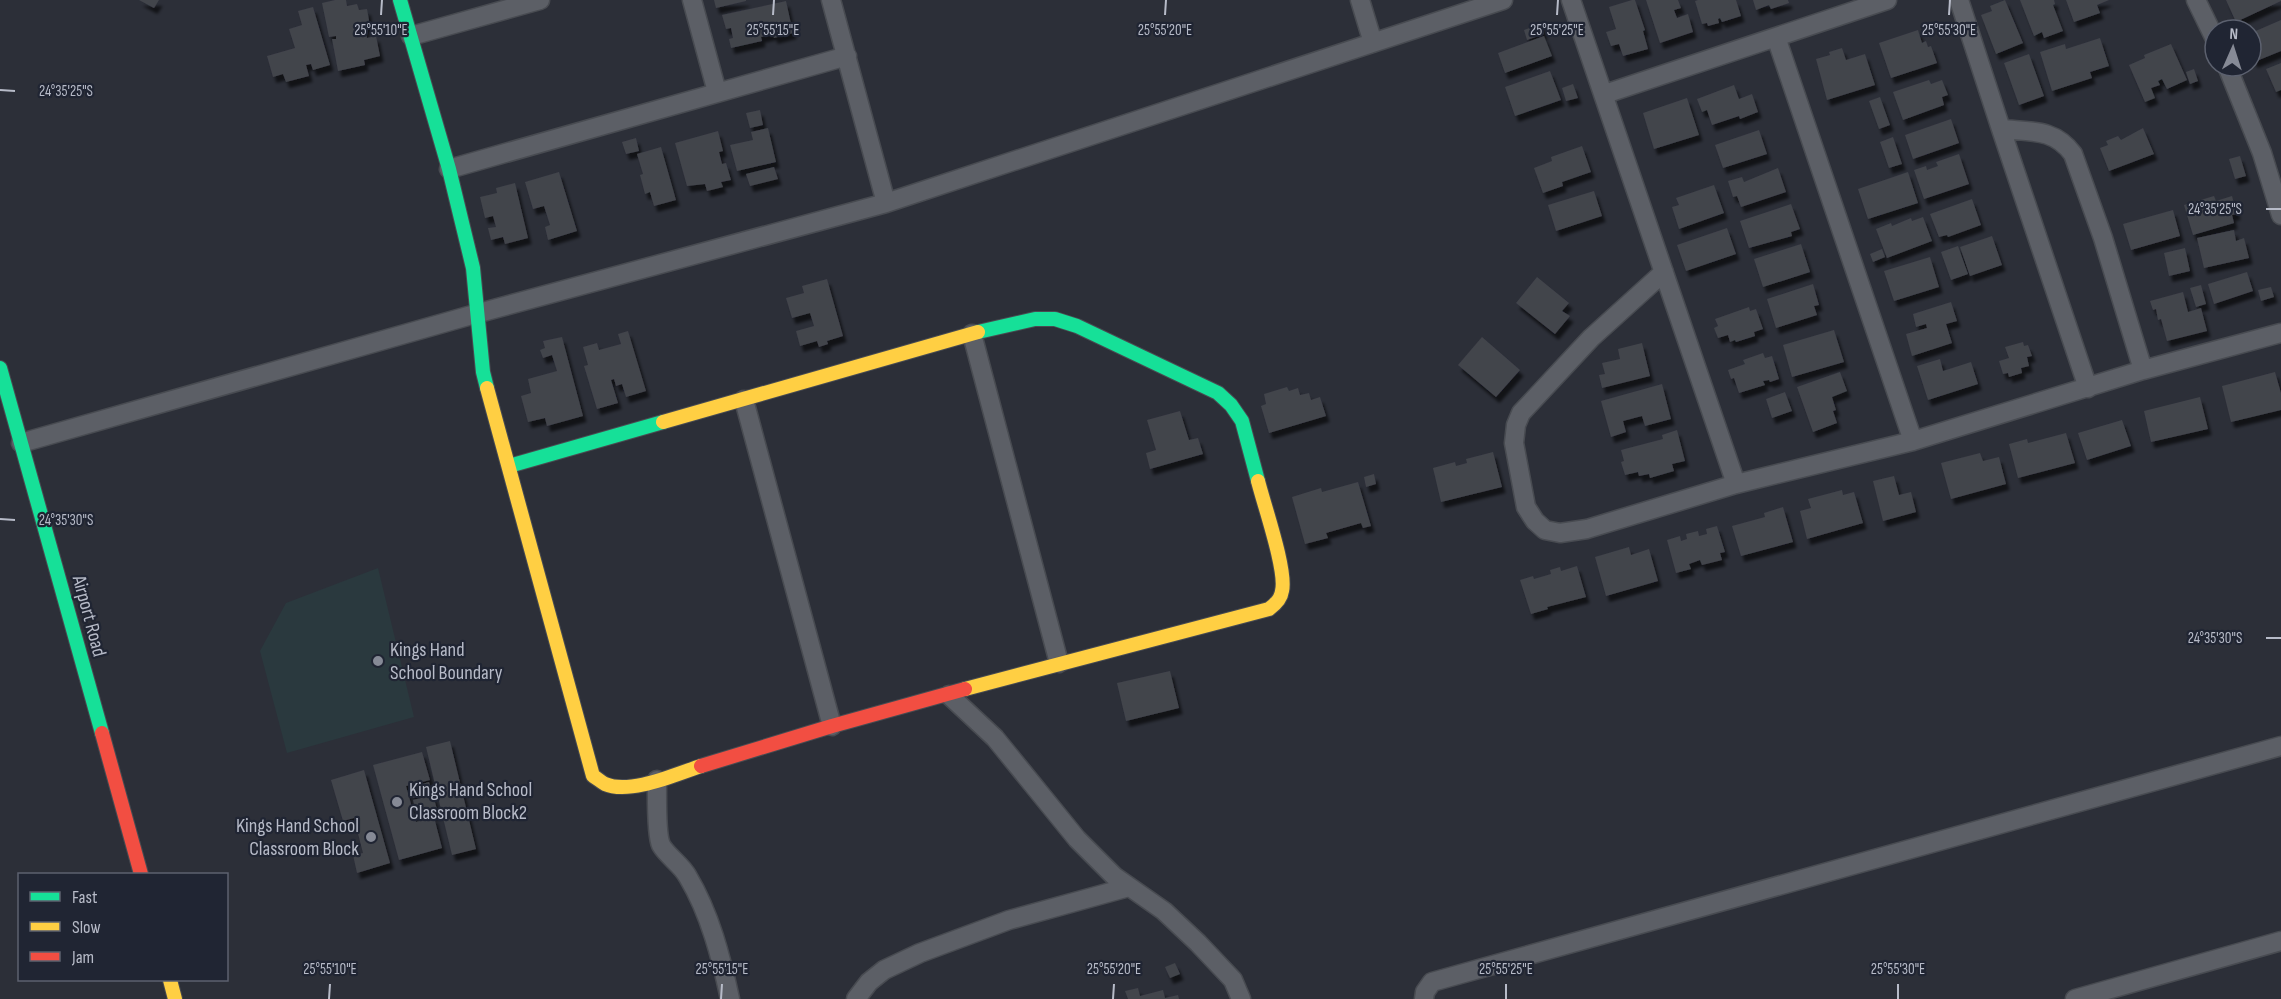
<svg xmlns="http://www.w3.org/2000/svg" width="2281" height="999" viewBox="0 0 2281 999" font-family="'Sofia Sans Condensed',sans-serif">
<style>
.green{fill:#2a393e}
.building{fill:#42444c;filter:url(#shadow)}
.lines{fill:none;stroke-linecap:round;stroke-linejoin:round}
.street-casing{stroke:#484b51;stroke-width:21}
.fast-casing{stroke:#484b51;stroke-width:16}
.slow-casing{stroke:#484b51;stroke-width:16}
.jam-casing{stroke:#484b51;stroke-width:16}
.street{stroke:#5c5f66;stroke-width:18}
.fast{stroke:#16e098;stroke-width:14}
.slow{stroke:#ffcf43;stroke-width:14}
.jam{stroke:#f24e42;stroke-width:14}
.ticks{fill:none;stroke:#b7bbc8;stroke-width:2}
.poi-dot{fill:#868a96;stroke:#202533;stroke-width:2}
.labels{text-anchor:middle;dominant-baseline:central;stroke-width:4.5;stroke-linejoin:round;paint-order:stroke}
.street-label{font-size:20px;fill:#b7bbc8;stroke:#202533}
.poi-label{font-size:20px;fill:#b7bbc8;stroke:#202533;text-anchor:start}
.ticks-label{font-size:15px;text-anchor:middle;fill:#b7bbc8;stroke:#202533;stroke-width:4.5;stroke-linejoin:round;paint-order:stroke}
</style>
<defs>
<filter id="shadow"><feDropShadow dx="3.5" dy="6" stdDeviation="1.5" flood-color="#0009"/></filter>
</defs>
<rect width="100%" height="100%" fill="#2c2f38"/>
<path class="green" d="M378 568 414 717 287 753 260 651 286 603Z"/>
<path class="building" d="M139 0H159L154 8Z
M335 0H346L347 6 357 4 359 10 367 9 370 26 365 28 367 38 376 36 380 56 364 60 365 65 338 71 332 39H336V36L329 37 322 3Z
M714 0H746V1L716 8Z
M1632 0H1635L1645 30 1643 31 1648 49 1623 56 1619 44 1611 46 1606 32 1616 29 1609 7Z
M1646 0H1678L1681 8 1674 10 1677 18 1688 14 1693 32 1660 43Z
M1698 0H1736L1741 16 1722 22 1720 18 1718 19 1719 23 1708 26 1707 23 1702 24 1695 1Z
M1753 0H1788L1789 3 1771 9 1769 5 1756 10Z
M2005 0 2023 43 1996 54 1981 15 1992 11 1990 6Z
M2020 0H2054L2055 4 2053 5 2063 31 2044 38 2042 32 2034 36Z
M2066 0H2109L2097 5 2100 13 2074 22Z
M2226 0H2281V1L2236 22Z
M786 1 793 33 774 38 773 34 761 37 762 41 731 48 729 39 733 38 731 28 726 29 722 15Z
M313 7 330 65 313 70 311 64 306 65 309 76 286 82 283 74 273 77 267 56 295 48 289 29 302 25 298 11Z
M2281 20V51L2254 62 2251 55V33Z
M1541 24 1544 34 1527 40 1524 30Z
M1918 30 1922 43 1926 41 1928 47 1931 46 1937 63 1891 78 1879 43Z
M1544 36 1552 56 1505 73 1498 53Z
M2100 38 2109 66 2090 72 2092 78 2052 91 2040 52 2065 44 2066 49Z
M2171 44 2187 80 2167 89 2162 79 2158 81 2160 85 2151 88 2155 98 2145 102 2129 65 2145 58 2144 55Z
M1842 48 1846 60 1865 54 1875 85 1827 100 1816 59 1830 55 1829 52Z
M2029 54 2044 96 2019 105 2004 63Z
M2281 63V90L2276 92 2266 69Z
M2194 69 2198 81 2190 84 2186 72Z
M1550 71 1561 100 1515 116 1505 87Z
M1929 80 1931 84 1942 80 1948 95 1942 97 1944 105 1903 120 1893 92Z
M1573 84 1578 98 1566 101 1562 88Z
M1734 85 1739 99 1752 94 1758 112 1740 119 1739 116 1712 125 1707 110 1702 112 1697 99Z
M1880 97 1890 125 1879 129 1869 101Z
M1687 98 1699 135 1654 149 1643 113Z
M760 110 763 125 750 128 746 113Z
M1951 119 1959 143 1913 159 1905 135Z
M768 128 776 162 737 171 730 145 753 140 751 132Z
M2143 128 2154 154 2109 171 2100 148 2108 145 2106 141 2118 136 2121 140Z
M1759 130 1767 154 1723 168 1715 145Z
M718 131 723 151 719 152 722 164 726 163 731 180 721 182 723 187 707 191 705 184 687 186 675 143Z
M1893 137 1902 164 1889 168 1880 142Z
M636 138 639 151 626 154 622 142Z
M1582 146 1591 172 1562 182 1563 186 1543 193 1534 168 1552 161 1551 157Z
M661 147 676 200 654 206 650 192 645 194 640 175 643 174 637 154Z
M1959 154 1969 184 1924 199 1914 170 1926 166 1927 170 1938 166 1936 162Z
M2240 156 2246 176 2235 179 2229 159Z
M774 167 778 179 750 186 746 174Z
M1778 168 1786 192 1741 207 1737 196 1733 197 1728 181 1742 177 1744 182Z
M559 172 577 231 548 240 545 227 550 225 544 206 533 209 525 182Z
M1908 172 1918 203 1868 219 1858 189Z
M515 183 528 238 505 244 503 237 491 240 488 228 496 227 493 216 485 218 480 197 497 193 496 188Z
M1714 185 1724 213 1679 229 1672 207 1679 205 1676 198Z
M1594 191 1602 216 1556 231 1548 205Z
M2214 196 2216 201 2232 196 2237 214 2232 215 2234 223 2193 235 2184 205Z
M1972 199 1981 225 1948 237 1947 235 1939 237 1930 214Z
M1791 204 1800 229 1791 232 1792 236 1749 248 1740 221Z
M2173 210 2180 236 2131 250 2123 224Z
M1923 217 1932 241 1887 258 1876 229 1891 223 1892 226 1911 218 1912 221Z
M1727 228 1736 254 1686 271 1677 245Z
M2234 230 2236 241 2244 238 2249 258 2204 268 2197 238Z
M1992 236 2002 265 1970 276 1960 247Z
M1801 244 1810 272 1763 287 1754 259Z
M1958 246 1968 274 1951 280 1941 252Z
M2185 248 2190 271 2169 276 2164 253Z
M1882 249 1885 257 1873 262 1870 254Z
M1930 257 1939 287 1894 301 1884 271Z
M2247 272 2253 291 2214 304 2208 284Z
M1537 277 1569 303 1562 311 1570 316 1555 334 1516 303Z
M827 279 843 336 827 341 828 344 819 347 817 341 800 346 796 331 814 326 810 313 792 318 786 298 804 293 802 286Z
M1813 284 1819 305 1814 306 1817 315 1776 328 1767 299Z
M2201 285 2206 304 2196 307 2190 288Z
M2271 287 2274 297 2261 301 2258 290Z
M2183 292 2188 312 2201 308 2207 331 2167 341 2161 319 2158 320 2156 309 2153 310 2150 301Z
M1951 302 1957 321 1946 324 1952 343 1912 356 1906 334 1927 328 1926 324 1916 327 1913 314Z
M1749 307 1750 311 1756 309 1763 329 1754 332 1755 336 1736 342 1735 340 1730 342 1728 335 1718 338 1714 328 1718 326 1715 319Z
M1834 330 1844 362 1792 377 1783 345Z
M628 331 646 391 626 397 622 384 616 386 614 379 611 380 618 403 597 409 584 366 588 365 583 347 597 343 599 350 621 344 618 334Z
M562 337 583 416 547 426 545 418 528 422 521 396 531 393 528 379 557 371 552 355 543 358 540 350 545 348 543 341Z
M1482 337 1520 370 1496 397 1458 365Z
M2023 342 2024 346 2028 345 2032 356 2027 357 2029 366 2021 368 2022 373 2009 377 2008 373 2003 374 1999 361 2009 358 2005 347Z
M1642 343 1650 376 1602 388 1599 375 1605 374 1602 363 1620 359 1618 349Z
M1763 353 1765 358 1772 356 1779 379 1770 382 1769 380 1763 381 1765 385 1739 393 1734 378 1731 379 1728 370 1745 364 1743 360Z
M1940 359 1943 371 1971 362 1978 384 1928 400 1917 366Z
M1840 372 1847 391 1832 397 1836 410 1833 411 1837 423 1813 432 1797 387Z
M2275 372 2281 393V410L2231 422 2222 386Z
M1662 384 1671 419 1645 426 1642 416 1623 421 1626 432 1611 437 1601 401Z
M1287 387 1289 391 1298 388 1300 395 1309 393 1311 400 1320 397 1326 416 1269 433 1261 406 1266 404 1264 394Z
M1785 392 1792 411 1772 418 1766 399Z
M2200 397 2208 429 2151 442 2144 411Z
M1180 411 1189 440 1198 438 1203 454 1150 469 1146 453 1156 450 1147 420Z
M2122 420 2131 446 2087 460 2078 433Z
M1677 430 1685 461 1672 464 1674 471 1650 478 1649 474 1639 476 1638 472 1625 475 1621 462 1624 461 1621 450 1663 439 1662 435Z
M2066 433 2075 463 2018 478 2009 444 2027 439 2028 443Z
M1493 452 1502 487 1441 502 1433 468 1455 462 1456 466 1467 463 1466 459Z
M1980 453 1983 461 1999 457 2006 484 1951 499 1941 463Z
M1374 474 1376 484 1366 487 1364 477Z
M1894 476 1899 495 1911 492 1916 512 1883 521 1873 481Z
M1358 482 1371 526 1363 528 1361 523 1326 533 1328 538 1305 544 1292 497 1321 488 1322 492Z
M1842 490 1843 495 1854 492 1863 523 1807 539 1800 511 1811 508 1808 499Z
M1783 507 1793 542 1741 556 1732 526 1765 517 1764 513Z
M1717 526 1725 552 1720 553 1722 560 1702 565 1700 560 1689 564 1691 569 1676 573 1667 540 1680 536 1681 541 1687 539 1686 534 1698 531 1699 536 1707 534 1706 529Z
M1629 547 1631 555 1649 549 1658 581 1606 596 1595 557Z
M1577 566 1586 597 1547 607 1548 609 1531 614 1520 580 1533 576 1534 579 1551 574 1550 570 1560 567 1561 571Z
M1170 671 1179 708 1126 721 1117 683Z
M450 741 476 849 452 855 426 747Z
M422 752 430 780 406 786 416 822 434 817 442 848 399 860 373 765Z
M364 770 390 863 357 873 353 855 363 853 354 818 343 821 331 780Z
M429 782 432 793 412 798 409 788Z
M433 795 438 813 418 819 413 800Z
M1175 963 1180 974 1170 978 1165 967Z
M1138 988 1140 996 1163 990 1165 998 1178 995 1179 999H1128L1125 991Z"/>
<g class="lines">
<defs>
<path id="street" d="M692 0 717 92
M831 0 886 203
M1360 0 1373 43
M1571 0 1736 484
M1959 0 2001 129 2088 388
M2196 0 2215 39
M411 36 540 0
M1776 37 1913 441
M2227 66 2262 153 2281 215
M1605 94 1887 0
M2001 129C2030 132 2054 128 2073 154L2103 238 2143 370
M449 169 847 56
M1664 272 1591 338 1521 413 1516 425 1514 443 1526 507 1535 521 1545 530 1560 533 1587 529 1736 484 1913 441 2143 370 2281 333
M972 334 1059 663
M744 400 832 726
M21 443 468 316 886 203 1503 0
M949 695 995 738 1077 839 1114 876 1164 911 1198 943 1233 980 1241 999
M657 780C657 794 656 834 661 845 667 856 682 865 688 877 710 914 721 957 730 999
M856 999 869 982 884 970 920 953 1009 920 1129 887
M1424 999 1425 992 1432 982 2281 746
M2075 999 2281 941"/>
<path id="fast" d="M400 0 449 169 473 268 483 372 487 388
M978 332 1035 319H1055L1077 326 1218 393 1231 405 1242 421 1258 481
M0 368 102 733
M509 466 663 422"/>
<path id="slow" d="M487 388 593 776C597 778 601 782 605 784 630 795 676 774 701 766
M663 422 978 332
M965 689 1269 609C1276 604 1281 599 1282 591 1287 571 1264 505 1258 481
M170 980 175 999"/>
<path id="jam" d="M102 733 141 874
M701 766 832 726 965 689"/>
</defs>
<use href="#street" class="street-casing"/>
<use href="#fast" class="fast-casing"/>
<use href="#slow" class="slow-casing"/>
<use href="#jam" class="jam-casing"/>
<use href="#street" class="street"/>
<use href="#fast" class="fast"/>
<use href="#slow" class="slow"/>
<use href="#jam" class="jam"/>
</g>
<path class="ticks" d="M381 15 382 0M773 15 774 0M1165 15 1166 0M1557 15 1558 0M1949 15 1950 0M0 90 15 91M2266 209H2281M0 519 15 520M2266 638H2281M329 999 330 984M721 999 722 984M1113 999 1114 984M1506 999V984M1898 999V984"/>
<g class="poi-dot">
<circle cx="378" cy="661" r="6"/>
<circle cx="397" cy="802" r="6"/>
<circle cx="371" cy="837" r="6"/>
</g>
<g class="labels">
<g class="street-label">
<text transform="translate(89 616) rotate(75)">Airport Road</text>
</g>
<g class="poi-label">
<text x="390" y="650">Kings Hand<tspan x="390" dy="23">School Boundary</tspan></text>
<text x="409" y="790">Kings Hand School<tspan x="409" dy="23">Classroom Block2</tspan></text>
<text x="359" y="826" text-anchor="end">Kings Hand School<tspan x="359" dy="23">Classroom Block</tspan></text>
</g>
</g>
<g class="ticks-label">
<text x="381" y="35">25°55'10"E</text>
<text x="773" y="35">25°55'15"E</text>
<text x="1165" y="35">25°55'20"E</text>
<text x="1557" y="35">25°55'25"E</text>
<text x="1949" y="35">25°55'30"E</text>
<text x="66" y="96">24°35'25"S</text>
<text x="2215" y="214">24°35'25"S</text>
<text x="66" y="525">24°35'30"S</text>
<text x="2215" y="643">24°35'30"S</text>
<text x="330" y="974">25°55'10"E</text>
<text x="722" y="974">25°55'15"E</text>
<text x="1114" y="974">25°55'20"E</text>
<text x="1506" y="974">25°55'25"E</text>
<text x="1898" y="974">25°55'30"E</text>
</g>
<rect x="18" y="873" width="210" height="108" fill="#202533" stroke="#5c616f" stroke-width="1.5"/>
<rect x="30" y="892" width="30" height="9" fill="#16e098" stroke="#5c616f" stroke-width="1.5"/>
<text x="72" y="903" font-size="18" fill="#b7bbc8">Fast</text>
<rect x="30" y="922" width="30" height="9" fill="#ffcf43" stroke="#5c616f" stroke-width="1.5"/>
<text x="72" y="933" font-size="18" fill="#b7bbc8">Slow</text>
<rect x="30" y="952" width="30" height="9" fill="#f24e42" stroke="#5c616f" stroke-width="1.5"/>
<text x="72" y="963" font-size="18" fill="#b7bbc8">Jam</text>
<g transform="translate(2233 48) rotate(3)"><circle r="28" fill="#202533" stroke="#5c616f" stroke-width="1.5"/>
<path d="M0-4.5L10 22L0 15L-10 22Z" fill="#868a96"/>
<text y="-9" font-size="16" font-weight="bold" text-anchor="middle" fill="#b7bbc8">N</text>
</g>
</svg>
